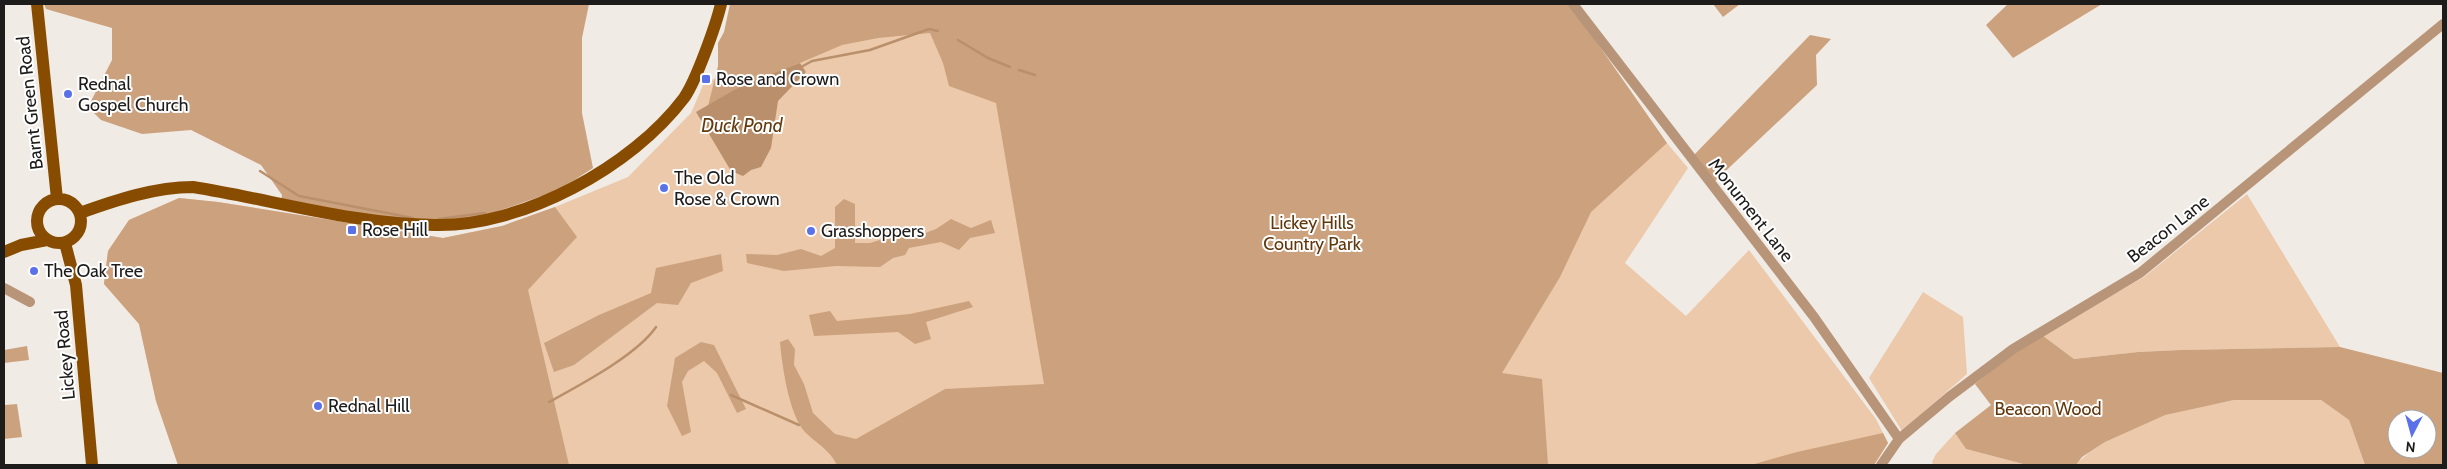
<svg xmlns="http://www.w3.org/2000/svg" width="2447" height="469" viewBox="0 0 2447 469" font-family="Cabin,sans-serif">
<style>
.green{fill:#ecc9ab}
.forest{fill:#cca17d;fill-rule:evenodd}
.water{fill:#ba906c}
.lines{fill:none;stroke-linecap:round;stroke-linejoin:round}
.stream{stroke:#ba906c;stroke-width:2.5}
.minor{stroke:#b89578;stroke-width:10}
.major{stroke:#884c00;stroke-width:12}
.poi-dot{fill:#5b71e8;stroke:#fff;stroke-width:2}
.labels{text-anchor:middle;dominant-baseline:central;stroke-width:4;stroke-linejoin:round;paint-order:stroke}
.poi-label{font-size:18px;fill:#1e1c1a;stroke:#fff;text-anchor:start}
.street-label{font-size:18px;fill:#1e1c1a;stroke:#fff}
.park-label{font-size:18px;fill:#61370b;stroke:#fff}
.water-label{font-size:19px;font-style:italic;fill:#633a0e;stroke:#fff}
</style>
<rect width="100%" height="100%" fill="#f1ebe5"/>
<path class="green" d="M905 4 1667 143 1688 168 1625 263 1686 316 1749 250 1876 419 1888 443 1874 465H178L156 401 139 324 104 284 108 251 129 220 179 198 218 202 443 238 502 226 555 207 628 177 691 113 704 83Z
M2247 194 2340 347 2180 350 2138 352 2074 359 2042 335 2144 277Z
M1923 292 1963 317 1967 374 1902 431 1869 378Z
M2234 400H2321L2349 420 2365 465H2076C2091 446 2142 421 2166 414 2188 408 2211 405 2234 400Z
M1955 433 1966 449 2027 465H1933L1932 462 1936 454Z"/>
<path class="forest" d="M44 4H589L582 38V113L593 168 559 190 484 216 434 222 378 218 281 201 282 195 261 165 191 130 142 134 101 120 88 107 112 60V28L46 9Z
M730 4H1570L1667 143 1591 212 1560 277 1502 373 1542 379 1548 465H837C829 449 817 444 805 432 789 415 782 365 780 342L788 339 795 349 794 365 804 384 813 413 835 434 856 439 945 389 1044 384 996 103 949 86 943 63 930 33 878 38 842 45 772 75 741 86 708 106 718 66V43L724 32Z
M1713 4H1740L1723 17Z
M2008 4H2102L2013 58 1986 25Z
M1810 35 1831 39 1816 55 1817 85 1715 181 1694 155Z
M179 198 218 202 443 238 502 226 555 207 577 237 528 290 569 465H178L156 401 139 324 104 284 108 251 129 220Z
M844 199 855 204V243H870L896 235 909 239 936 229 951 219 971 228 991 220 995 233 970 238 959 250 941 242 909 248 905 255 893 258 880 267 836 266 784 271 747 263 746 254 777 255 801 249 821 256 835 248V207Z
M721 254 723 271 691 283 678 305 657 303 574 365 554 372 544 343 599 315 651 293 656 268Z
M969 301 973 307 926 322 931 339 915 344 898 332 814 336 809 315 830 311 837 321 910 314Z
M2042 335 2074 359 2138 352 2180 350 2340 347 2443 373V465H2365L2349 420 2321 400H2234L2165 415 2105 442 2082 457 2076 465H2027L1966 449 1955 433 1991 405 1975 384 2019 349ZM2397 419H2427V449H2397Z
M701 342 714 345 746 409 737 413 717 373 704 361 688 371 682 382 691 432 682 436 667 406 675 358Z
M27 346 29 360 4 363V350Z
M4 400 5 405 17 404 22 437 4 439Z
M1883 433 1888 443 1874 465H1751L1797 452Z"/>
<path class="water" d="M800 63 806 72 778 101 771 148 761 167 751 170 743 176 731 171 696 112 741 86Z"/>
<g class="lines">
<path class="stream" d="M958 40 988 58 1010 67
M803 66 812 61 870 50 929 29 938 31
M1019 70 1035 75
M260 171 299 196 413 218
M438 219 485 213
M731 395 799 425
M549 402C580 385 637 355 656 327"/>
<path class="minor" d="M1573 4 1814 317 1899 439
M4 288 30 302
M1881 465 1899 439 1949 397 2013 349 2140 273 2443 24"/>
<path class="major" d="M37 4 57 199
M37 221a22 22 0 1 1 44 0a22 22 0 1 1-44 0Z
M80 213C116 200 155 187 193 187 274 200 353 224 435 225 522 227 632 167 684 98 696 81 716 25 721 4
M65 243 76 285 92 465
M4 252 21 245 47 240"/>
</g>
<g class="poi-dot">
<rect x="701" y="74" width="10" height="10" rx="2.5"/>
<circle cx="68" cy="94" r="5"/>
<circle cx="664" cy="188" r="5"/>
<rect x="347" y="225" width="10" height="10" rx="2.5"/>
<circle cx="811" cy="231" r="5"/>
<circle cx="34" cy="271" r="5"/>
<circle cx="318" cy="406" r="5"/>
</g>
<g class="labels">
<g class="poi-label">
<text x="716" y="79">Rose and Crown</text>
<text x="78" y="84">Rednal<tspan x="78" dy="21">Gospel Church</tspan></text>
<text x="674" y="178">The Old<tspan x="674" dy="21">Rose &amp; Crown</tspan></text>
<text x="362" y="230">Rose Hill</text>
<text x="821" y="231">Grasshoppers</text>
<text x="44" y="271">The Oak Tree</text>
<text x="328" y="406">Rednal Hill</text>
</g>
<g class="street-label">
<text transform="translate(30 103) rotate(-96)">Barnt Green Road</text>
<text transform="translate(1751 210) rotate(52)">Monument Lane</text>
<text transform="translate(2168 229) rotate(-38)">Beacon Lane</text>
<text transform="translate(65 355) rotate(-95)">Lickey Road</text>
</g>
<g class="park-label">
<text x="1312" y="223">Lickey Hills<tspan x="1312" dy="21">Country Park</tspan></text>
<text x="2048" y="409">Beacon Wood</text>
</g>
<g class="water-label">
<text x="742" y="125">Duck Pond</text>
</g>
</g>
<rect width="2447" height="469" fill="none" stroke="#1e1c1a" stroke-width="10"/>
<g transform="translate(2412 434) rotate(186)"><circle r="24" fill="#ffffff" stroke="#a5a4a3"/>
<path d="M0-4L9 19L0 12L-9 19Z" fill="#5b71e8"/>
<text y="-8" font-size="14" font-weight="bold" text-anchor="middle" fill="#1e1c1a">N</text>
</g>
</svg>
